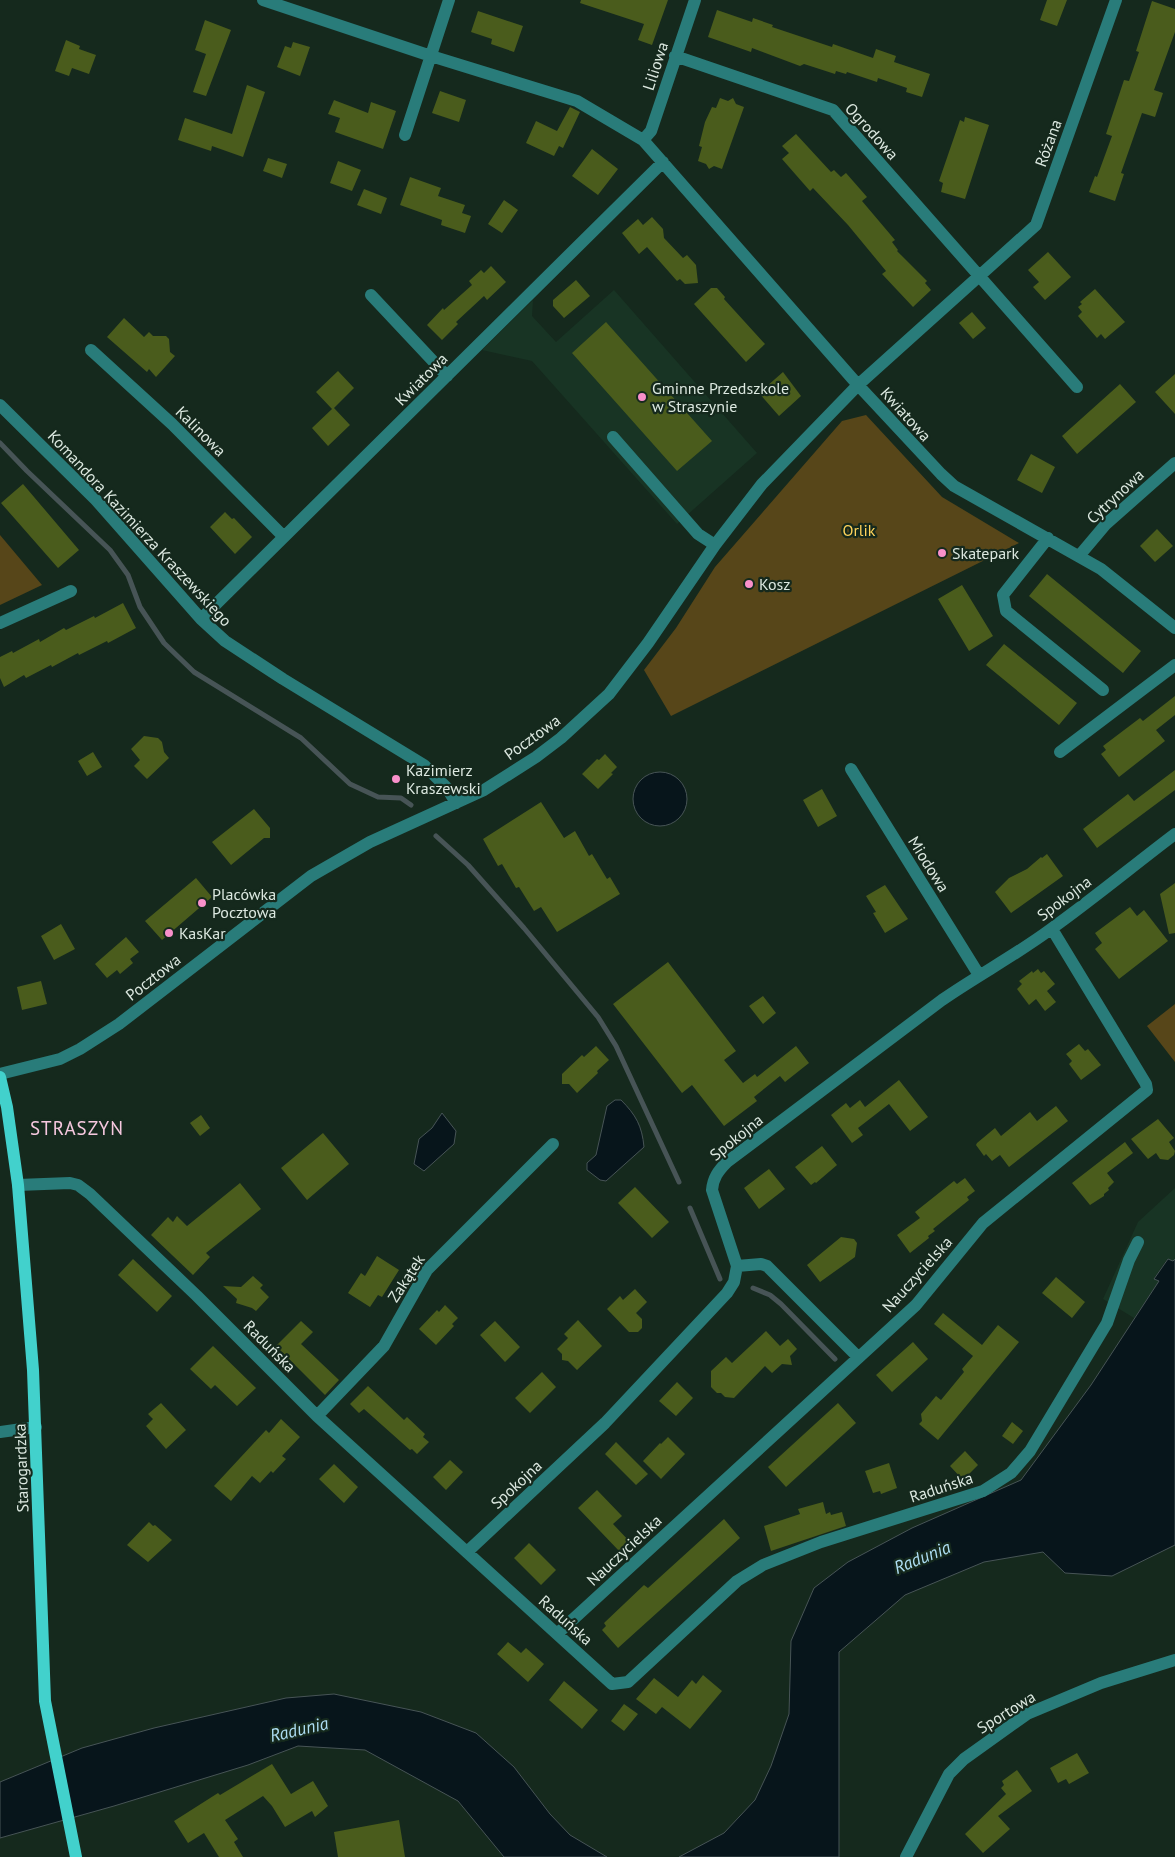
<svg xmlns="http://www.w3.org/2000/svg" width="1175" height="1857" viewBox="0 0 1175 1857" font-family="'PT Sans',sans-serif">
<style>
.built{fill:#183424}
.green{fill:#574619}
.water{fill:#07151b;stroke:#475456}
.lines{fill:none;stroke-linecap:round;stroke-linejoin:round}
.stream{stroke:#475456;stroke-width:5}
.building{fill:#4a5c1c}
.minor{stroke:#297c7a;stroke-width:12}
.major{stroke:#42d1cc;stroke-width:12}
.poi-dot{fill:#f990ca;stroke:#15291d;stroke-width:2}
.labels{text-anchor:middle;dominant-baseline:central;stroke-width:4.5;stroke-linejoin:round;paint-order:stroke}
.street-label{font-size:16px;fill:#dce8e0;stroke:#15291d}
.poi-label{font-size:16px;fill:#dce8e0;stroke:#15291d;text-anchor:start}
.park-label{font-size:16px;fill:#fed35b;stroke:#15291d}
.water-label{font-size:18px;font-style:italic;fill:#aedef3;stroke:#15291d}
.quarter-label{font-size:19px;letter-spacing:1px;fill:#f6c8df;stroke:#15291d}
</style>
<rect width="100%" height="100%" fill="#15291d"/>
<path class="built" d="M614 290 757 453 677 524 532 361 482 350 533 300 532 316 556 342Z
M1175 1188V1259L1173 1261 1167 1259 1154 1278 1159 1281 1134 1318 1103 1299 1138 1222Z"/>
<path class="green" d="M866 415 942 497 1019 543 671 716 644 670 676 628 715 567 842 421Z
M0 535 42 585 0 605Z
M1175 1004V1062L1147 1026Z"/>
<path class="water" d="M633 799a27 27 0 1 1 54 0a27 27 0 1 1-54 0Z
M615 1100H621C636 1115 642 1126 644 1147L606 1181 600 1180 587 1170V1163L596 1155 607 1106Z
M442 1113 456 1131 454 1144 424 1171 414 1164 419 1139 432 1128Z
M1168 1259 1173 1261 1175 1259V1545L1112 1576 1065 1573 1043 1552 984 1562 905 1595 839 1652V1857H679L724 1833 755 1800 771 1766 789 1714 791 1641 814 1588 848 1562 912 1528 1021 1480 1091 1385 1159 1281 1154 1279Z
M334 1694 421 1712 476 1733 514 1767 550 1814 570 1835 607 1857H504L458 1801 365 1750 298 1746 248 1765 114 1806 0 1838V1782L82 1748 154 1728 286 1698Z"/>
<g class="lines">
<path class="stream" d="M0 443 27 471 110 550 128 575 140 607 164 643 194 672 301 738 350 784 378 797 401 798 411 805
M436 836 468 865 524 928 598 1017 616 1046 679 1182
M690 1208 720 1279
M753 1288 770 1295 781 1304 835 1359"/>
</g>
<path class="building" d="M581 0H668L652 45 638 40 644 24 580 3Z
M1047 0H1067L1057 26 1040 20Z
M1152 1 1175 9V32L1154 90 1163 93 1155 117 1142 113 1121 173 1124 174 1115 201 1089 192 1095 176 1097 177 1112 136 1106 134 1124 80 1129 81 1139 52 1136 51Z
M717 10 752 22 753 18 773 25 772 27 832 47 833 44 873 58 876 49 896 56 894 62 930 74 922 97 906 92 907 88 878 78 877 82 847 72 846 74 836 71 835 74 804 64 800 66 752 48 751 52 708 37Z
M478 11 523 26 514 52 491 44 492 39 471 32Z
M205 20 231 30 206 96 193 92 206 54 195 50Z
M66 40 80 46 79 49 96 55 89 74 72 68 69 76 55 71Z
M293 42 310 47 300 76 277 67 285 46 291 48Z
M247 85 265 92 243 157 212 146 211 151 178 140 185 118 232 134Z
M440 91 466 100 459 122 432 113Z
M720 98 728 101 733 98 736 104 744 107 722 169 714 166 709 169 706 164 698 161 702 147 699 146 705 122 712 107 716 108Z
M334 100 368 113 371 102 396 111 383 149 335 132 340 118 328 114Z
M570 107 580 112 563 148 559 146 554 156 526 143 536 121 557 131Z
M965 117 989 125 965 199 941 192 943 183 939 181 960 120 964 122Z
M796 134 831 172 834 170 841 177 846 173 867 197 862 201 895 240 892 242 898 250 897 251 927 281 925 283 931 290 913 307 882 274 886 271 848 225 813 188 810 191 782 159 789 153 782 146Z
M592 149 618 169 598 195 572 176Z
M268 158 287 164 282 178 263 171Z
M338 161 361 170 352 191 330 183Z
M410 177 441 188 438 196 465 205 462 213 471 216 465 233 441 225 442 220 400 205Z
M364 189 387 198 381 214 357 205Z
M504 200 518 210 502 233 488 224Z
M652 217 663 229 664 238 683 258 687 255 696 265 698 283 685 284 680 279 677 281 647 247 639 254 622 233 638 219 643 225Z
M1048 252 1071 277 1045 300 1033 287 1039 282 1028 270Z
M491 266 506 282 487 300 484 296 456 322 458 324 442 340 427 325 443 308 444 310 472 285 469 281 481 270 484 273Z
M576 280 590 296 564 318 553 306V300Z
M711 288H717L725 297 724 299 765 344 746 362 694 304Z
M1095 289 1125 322 1105 339 1101 334 1097 338 1078 316 1082 312 1078 307 1082 304 1080 302Z
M972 312 986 328 973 339 959 323Z
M124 318 144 337 149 332 153 336H166L169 339 170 352 175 356 156 377 149 369 147 372 107 337Z
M606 322 712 441 677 471 572 353Z
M338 371 354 388 334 408 350 425 328 446 312 428 332 409 316 392Z
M783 372 801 396 779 416 759 393Z
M1175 374V414L1155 392Z
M1120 384 1136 402 1077 454 1062 436Z
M1031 454 1055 467 1042 493 1017 480Z
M23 484 79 550 58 568 1 503Z
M225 512 232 519 234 518 252 537 235 554 210 527Z
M1157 529 1173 546 1155 562 1140 546Z
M1047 574 1141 651 1123 673 1029 596Z
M962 585 993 636 969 651 938 599Z
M123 603 136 628 108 643 107 641 79 655 78 653 52 667 51 665 26 678 24 675 4 687 0 678V657L12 651 13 653 39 639 40 642 64 628 66 630 94 616 95 618Z
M1004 644 1077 703 1059 725 986 665Z
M1175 696V715L1156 730 1165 741 1119 777 1101 754 1106 750 1103 746 1140 718 1143 721Z
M144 736 158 738 162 742 164 752 169 758 147 779 134 766 140 760 131 749Z
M93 752 102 767 87 776 78 761Z
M605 754 617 767 611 773 613 774 598 789 582 774 597 759 599 760Z
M1175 770V790L1097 848 1083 829 1128 794 1134 801Z
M822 789 837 816 818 827 803 800Z
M541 802 564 838 575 831 589 856 592 854 607 879 610 877 620 894 557 932 541 907 534 911 519 887 516 888 502 864 498 866 483 839Z
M254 809 270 828V838H264L231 865 212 842Z
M1047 854 1063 876 1011 913 995 892 1009 878 1027 869 1041 857 1042 858Z
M196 878 212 897 162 940 145 921Z
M1175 883V933L1169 934 1160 894Z
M885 885 908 919 885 933 873 913 876 912 866 896Z
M1130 907 1137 916 1144 910 1168 941 1119 979 1095 949 1102 943 1095 933Z
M61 924 75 949 54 960 41 936Z
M126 937 139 952 130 959 133 963 120 974 117 970 107 978 95 964Z
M668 962 736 1051 724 1060 743 1083 755 1074 757 1077 796 1046 809 1063 785 1082 780 1076 754 1097 757 1101 724 1126 692 1085 682 1093 613 1004Z
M1038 969 1041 973 1044 971 1055 984 1047 991 1056 1002 1045 1011 1036 999 1029 1005 1017 989 1022 984 1019 981 1032 971 1033 973Z
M41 981 47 1004 22 1010 17 987Z
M763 996 776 1013 763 1024 749 1006Z
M1079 1044 1085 1051 1088 1049 1101 1065 1081 1080 1069 1064 1072 1061 1066 1054Z
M596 1046 609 1060 597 1071 598 1073 577 1093 569 1084H562V1074L582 1055 584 1057Z
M899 1080 928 1117 910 1131 889 1104 858 1128 863 1135 852 1143 831 1115 846 1103 850 1108 860 1100 865 1107Z
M1056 1106 1068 1121 1009 1167 1000 1155 992 1161 986 1154 984 1156 976 1145 977 1143 995 1128 1001 1136 1030 1112 1037 1121Z
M201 1115 210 1128 200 1136 190 1123Z
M1158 1119 1174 1138 1169 1142 1175 1151 1174 1155 1168 1160 1160 1159 1156 1153 1148 1159 1131 1139Z
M323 1133 349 1164 307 1200 281 1168Z
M1125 1142 1133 1153 1107 1173 1114 1182 1108 1188 1109 1190 1104 1194V1196L1090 1205 1072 1183Z
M822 1146 837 1165 816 1183 815 1182 811 1185 795 1167Z
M769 1169 785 1189 759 1209 744 1188Z
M965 1178 975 1191 967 1197 969 1200 933 1229 935 1231 928 1236 929 1238 910 1253 897 1235 920 1218 915 1212 954 1181 957 1184Z
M240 1183 261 1209 206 1253 210 1257 193 1275 151 1235 168 1217 173 1222 177 1216 187 1226Z
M635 1187 669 1222 652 1238 618 1203Z
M841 1237 854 1239 857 1243 855 1257 820 1282 807 1265Z
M377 1256 399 1270 382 1297 378 1295 370 1307 348 1293 361 1273 365 1276Z
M133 1259 172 1296 157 1312 118 1275Z
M253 1276 263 1285 260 1288 269 1297 256 1311 252 1308 236 1303 237 1299 223 1286 241 1287Z
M1056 1277 1085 1302 1072 1318 1042 1293Z
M635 1289 647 1302 636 1313 642 1319V1328L638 1332H629L607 1309 620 1296 623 1300Z
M445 1305 458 1318 452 1324 454 1326 436 1345 419 1329 437 1310 439 1312Z
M943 1313 982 1345 998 1325 1019 1342 938 1440 919 1424 922 1421 921 1414 936 1396 941 1400 964 1372 962 1369 973 1356 934 1324Z
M578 1320 602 1346 577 1370 568 1361 562 1360V1354L557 1349 568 1338 564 1334Z
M301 1321 313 1332 301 1344 339 1380 325 1395 276 1346Z
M495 1321 520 1347 505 1362 480 1335Z
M766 1331 780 1346 788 1339 797 1349 790 1356 792 1365 782 1364 772 1373 765 1366 734 1398 725 1397 721 1393H717L711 1387V1371L726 1357 732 1363Z
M913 1342 928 1359 892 1392 876 1375Z
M213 1346 256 1388 237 1406 215 1385 211 1389 190 1369Z
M542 1372 556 1387 530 1413 515 1398Z
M677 1382 693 1398 676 1416 659 1401Z
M368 1386 404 1420 407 1417 425 1434 423 1437 429 1442 417 1454 412 1449 410 1450 364 1409 359 1413 350 1404Z
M161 1403 186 1430 166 1449 146 1426 153 1419 148 1414Z
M838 1403 856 1423 786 1487 768 1467Z
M281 1419 300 1437 282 1456 286 1459 273 1473 271 1471 260 1483 252 1476 231 1501 214 1486 266 1430 269 1433Z
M1012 1422 1023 1431 1013 1444 1002 1436Z
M668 1437 685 1454 661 1479 643 1461 660 1443 661 1444Z
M616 1442 648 1474 636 1485 605 1454Z
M965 1451 978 1465 963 1480 950 1466Z
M450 1460 463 1472 446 1490 433 1477Z
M889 1463 897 1488 881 1494 880 1491 873 1493 865 1471Z
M334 1464 358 1487 344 1503 319 1479Z
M597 1490 622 1516 613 1524 631 1543 621 1553 578 1508Z
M823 1502 826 1514 830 1512 831 1515 842 1512 846 1526 771 1551 764 1526 800 1514 798 1509Z
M724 1519 740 1538 618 1648 602 1630 606 1626 604 1623 644 1585 648 1588Z
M149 1522 153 1526 155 1525 172 1540 148 1562 127 1545Z
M529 1543 556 1570 541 1585 514 1558Z
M508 1642 521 1653 526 1648 544 1664 528 1682 497 1654Z
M703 1675 722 1691 690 1729 662 1707 656 1714 636 1699 654 1678 678 1697 692 1680 696 1684Z
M564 1681 598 1710 582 1729 549 1700Z
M624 1704 638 1714 624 1731 611 1721Z
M1077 1753 1089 1773 1069 1784 1066 1779 1058 1783 1050 1768Z
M272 1764 291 1794 313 1781 328 1806 315 1817 312 1811 285 1827 272 1806 263 1796 225 1820 238 1839 234 1842 243 1857H219L204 1833 188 1843 174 1821 218 1793 220 1795Z
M1017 1770 1032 1791 998 1816 1010 1829 983 1853 965 1834 1006 1794 1001 1788 1004 1785 1002 1781Z
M399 1820 405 1857H338L334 1832Z"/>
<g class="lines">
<path class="minor" d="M263 0 431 56 577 101 643 140 858 385 941 474 954 486 1101 569 1175 628
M675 56 833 110 1077 387
M405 135 449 0
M643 140 651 131 695 0
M371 295 447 376
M91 350 172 424 284 537
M0 405 96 500 201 619 225 641 283 679 424 765 447 788 456 803
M613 437 698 534 715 545
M1048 538 1003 595 1006 611 1103 690
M1079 556 1106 524 1175 463
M201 619 663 162
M0 623 71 591
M1060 752 1175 665
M851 769 979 975
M0 1074 60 1059 80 1049 119 1024 311 876 370 842 484 790 536 757 561 738 609 694 648 643 715 545 762 484 858 385 1036 225 1116 0
M18 1185 70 1183 78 1185 90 1194 197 1296 317 1416 612 1684 628 1682 737 1581 763 1565 821 1542 983 1491 1011 1473 1030 1451 1107 1323 1129 1260 1138 1242
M737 1266 761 1264 767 1266 858 1357
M317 1416 384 1346 427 1270 553 1144
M0 1432 36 1427
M467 1552 605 1423 727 1293 734 1282 737 1266 712 1190C713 1178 718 1171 727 1162L942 1000C978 975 1016 955 1051 929 1093 899 1134 865 1175 834
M557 1634 916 1305 983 1223 1147 1090 1146 1084 1052 929
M906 1857 949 1774 964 1759 1027 1714 1101 1683 1175 1660"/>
<path class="major" d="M0 1077 7 1107 18 1185 33 1370 45 1701 76 1857"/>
</g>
<g class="poi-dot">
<circle cx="642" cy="397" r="5"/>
<circle cx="942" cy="553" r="5"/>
<circle cx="749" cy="584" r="5"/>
<circle cx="396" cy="779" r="5"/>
<circle cx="202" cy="903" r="5"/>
<circle cx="169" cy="933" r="5"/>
</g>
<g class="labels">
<g class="street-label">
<text transform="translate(655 66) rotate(-72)">Liliowa</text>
<text transform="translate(872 131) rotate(48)">Ogrodowa</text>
<text transform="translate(1048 143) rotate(-70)">Różana</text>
<text transform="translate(421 379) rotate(-45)">Kwiatowa</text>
<text transform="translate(906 414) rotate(48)">Kwiatowa</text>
<text transform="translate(201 431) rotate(45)">Kalinowa</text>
<text transform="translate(1115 496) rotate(-43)">Cytrynowa</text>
<text transform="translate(140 528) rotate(47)">Komandora Kazimierza Kraszewskiego</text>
<text transform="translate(532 737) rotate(-36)">Pocztowa</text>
<text transform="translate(929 864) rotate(58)">Miodowa</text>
<text transform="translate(1064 898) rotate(-37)">Spokojna</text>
<text transform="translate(153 977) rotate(-38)">Pocztowa</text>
<text transform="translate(736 1137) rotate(-39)">Spokojna</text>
<text transform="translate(917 1274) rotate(-48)">Nauczycielska</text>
<text transform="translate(406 1278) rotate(-57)">Zakątek</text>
<text transform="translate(270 1346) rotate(45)">Raduńska</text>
<text transform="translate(21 1468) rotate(-92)">Starogardzka</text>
<text transform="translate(516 1484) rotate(-43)">Spokojna</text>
<text transform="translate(941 1487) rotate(-18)">Raduńska</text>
<text transform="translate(624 1550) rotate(-43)">Nauczycielska</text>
<text transform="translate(566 1620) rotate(42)">Raduńska</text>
<text transform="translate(1006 1712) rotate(-32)">Sportowa</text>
</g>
<g class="poi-label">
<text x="652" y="388">Gminne Przedszkole<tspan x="652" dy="18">w Straszynie</tspan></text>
<text x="952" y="553">Skatepark</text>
<text x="759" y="584">Kosz</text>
<text x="406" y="770">Kazimierz<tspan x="406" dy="18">Kraszewski</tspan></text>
<text x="212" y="894">Placówka<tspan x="212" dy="18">Pocztowa</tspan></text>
<text x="179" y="933">KasKar</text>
</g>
<g class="park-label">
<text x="859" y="530">Orlik</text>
</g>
<g class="water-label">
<text transform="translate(922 1557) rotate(-22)">Radunia</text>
<text transform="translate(299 1729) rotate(-13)">Radunia</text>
</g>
<g class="quarter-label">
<text x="77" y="1128">STRASZYN</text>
</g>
</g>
</svg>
